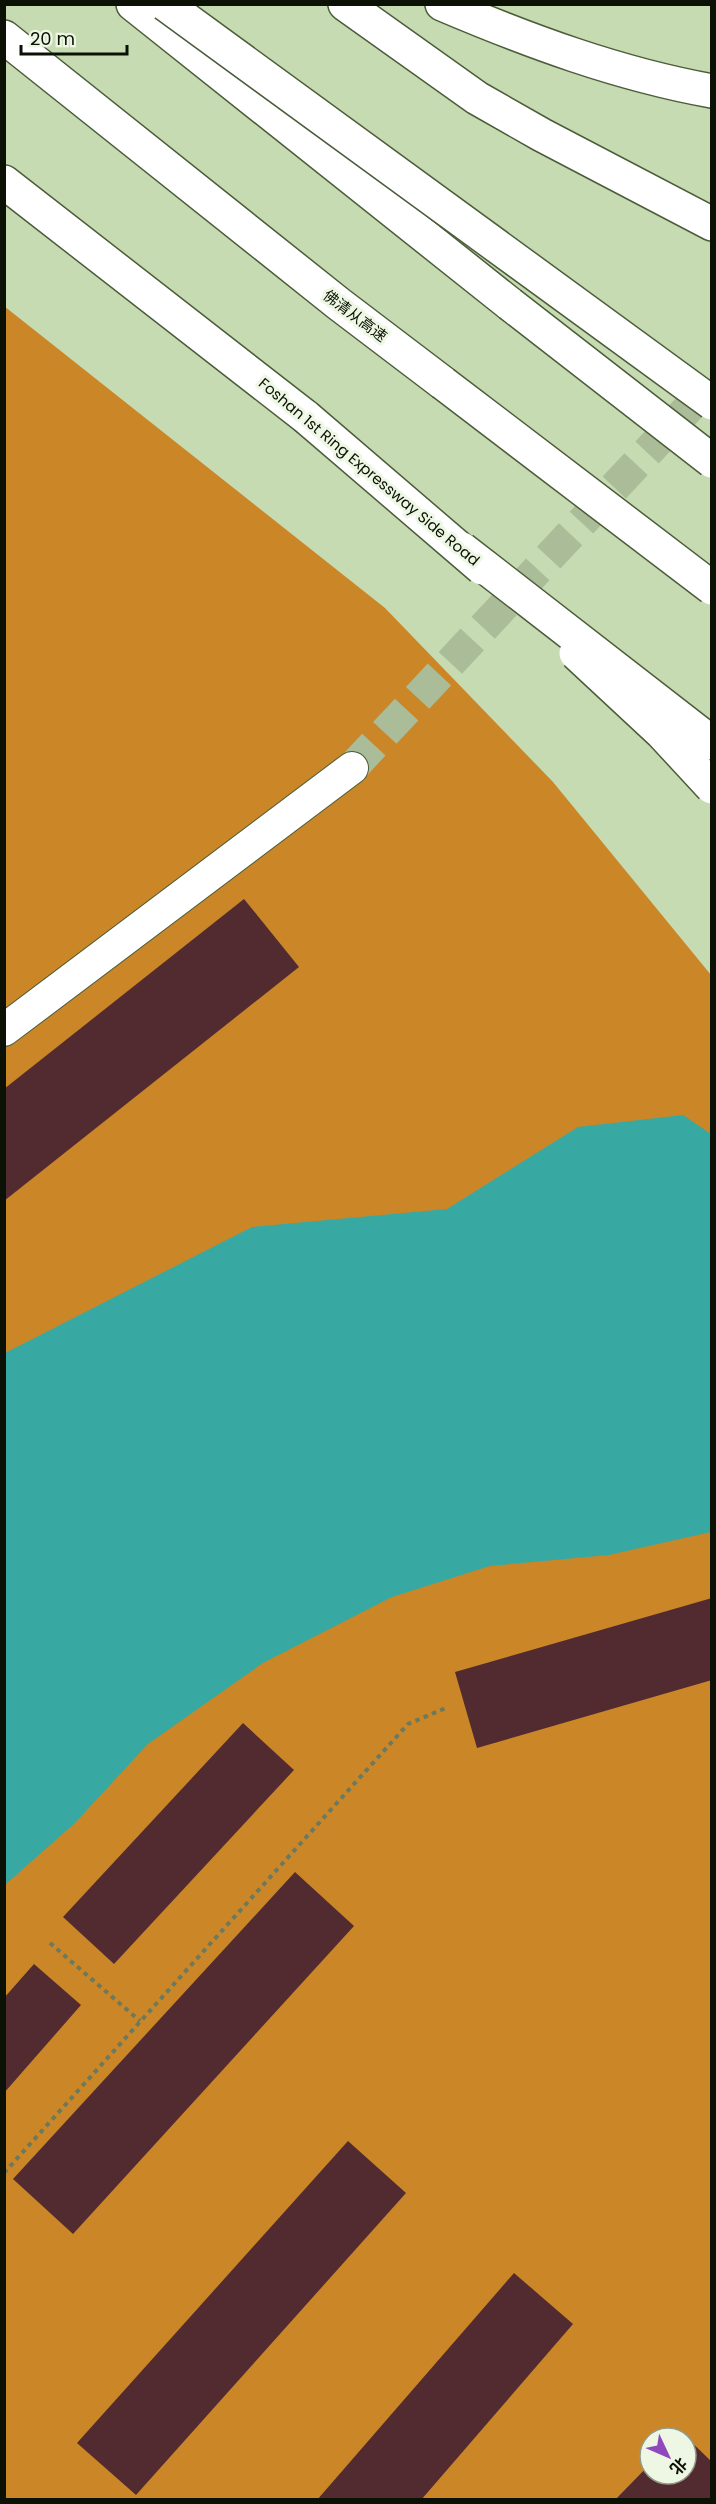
<svg xmlns="http://www.w3.org/2000/svg" width="716" height="2504" font-family="Poppins,'Noto Sans SC',sans-serif">
	<style>
		.forest { fill: #cb8627; fill-rule: evenodd }
		.water { fill: #38a9a2 }
		.building { fill: #522b31 }
		.lines { fill: none; stroke-linecap: round; stroke-linejoin: round }
		.minor-tunnel { stroke: #aabd98; stroke-width: 32; stroke-dasharray: 32 16; stroke-linecap: butt }
		.minor-casing { stroke: #4b5c39; stroke-width: 34 }
		.secondary-casing { stroke: #4b5c39; stroke-width: 36 }
		.motorway-casing { stroke: #4b5c39; stroke-width: 36 }
		.path { stroke: #6b795e; stroke-width: 4; stroke-dasharray: 4.5 4.5; stroke-linecap: butt }
		.minor { stroke: #fff; stroke-width: 32 }
		.secondary { stroke: #fff; stroke-width: 33 }
		.motorway { stroke: #fff; stroke-width: 33 }
		.secondary-bridge-casing { stroke: #4b5c39; stroke-width: 36; stroke-linecap: butt }
		.motorway-bridge-casing { stroke: #4b5c39; stroke-width: 36; stroke-linecap: butt }
		.secondary-bridge { stroke: #fff; stroke-width: 33 }
		.motorway-bridge { stroke: #fff; stroke-width: 33 }
		.labels { text-anchor: middle; stroke-width: 6; stroke-linejoin: round; paint-order: stroke }
		.street-label { font-size: 15px; fill: #0b1205; stroke: #edf7e3 }
	</style>
	<rect width="100%" height="100%" fill="#c6dbb2"/>
	<path class="forest" d="M4 306 385 608 553 782 711 975V2499H5ZM650 2438H686V2474H650Z"/>
	<polygon class="water" points="683,1115 711,1134 711,1532 609,1555 490,1566 392,1597 263,1663 148,1744 75,1823 5,1885 5,1353 252,1227 447,1209 578,1127"/>
	<g class="building">
		<polygon points="244,899 299,967 4,1201 4,1089"/>
		<polygon points="712,1598 712,1680 477,1748 455,1672"/>
		<polygon points="243,1723 294,1770 114,1964 63,1917"/>
		<polygon points="295,1872 354,1926 73,2234 13,2179"/>
		<polygon points="34,1964 81,2005 4,2093 4,1998"/>
		<polygon points="348,2141 406,2193 136,2495 77,2443"/>
		<polygon points="514,2273 573,2324 421,2500 317,2500"/>
		<polygon points="681,2432 712,2462 712,2498 615,2500 650,2464 650,2474 686,2474 686,2438 675,2438"/>
	</g>
	<g class="lines">
		<polyline class="minor-tunnel" points="352,768 712,383"/>
		<defs>
			<polyline id="minor" points="4,1030 352,768"/>
			<polyline id="secondary" points="4,182 306,417"/>
			<g id="motorway">
				<polyline points="133,4 510,304"/>
				<polyline points="345,4 477,98 542,135 712,224"/>
				<path d="M442 4C529 41 618 74 712 91"/>
				<polyline points="4,37 339,304 443,383"/>
			</g>
		</defs>
		<use href="#minor" class="minor-casing"/>
		<use href="#secondary" class="secondary-casing"/>
		<use href="#motorway" class="motorway-casing"/>
		<g class="path">
			<polyline points="50,1943 140,2021"/>
			<polyline points="4,2173 408,1724 446,1708"/>
		</g>
		<use href="#minor" class="minor"/>
		<use href="#secondary" class="secondary"/>
		<use href="#motorway" class="motorway"/>
		<defs>
			<g id="secondary-bridge">
				<polyline points="306,417 482,568"/>
				<polyline points="576,653 662,733 712,787"/>
			</g>
			<g id="motorway-bridge">
				<polyline points="165,4 712,403"/>
				<polyline points="510,304 712,461"/>
				<polyline points="443,383 712,588"/>
				<polyline points="462,549 712,743"/>
			</g>
		</defs>
		<use href="#secondary-bridge" class="secondary-bridge-casing"/>
		<use href="#motorway-bridge" class="motorway-bridge-casing"/>
		<use href="#secondary-bridge" class="secondary-bridge"/>
		<use href="#motorway-bridge" class="motorway-bridge"/>
	</g>
	<g class="labels">
		<g class="street-label">
			<text transform="translate(355 316) rotate(37)" y="5">佛清从高速</text>
			<text transform="translate(369 472) rotate(40)" y="5">Foshan 1st Ring Expressway Side Road</text>
		</g>
	</g>
	<rect width="716" height="2504" fill="none" stroke="#0b1205" stroke-width="12"/>
	<g transform="translate(668 2456) rotate(134)"><circle r="28" fill="#edf7e3" stroke="#939b8a" stroke-width="1.5"/>
	<path d="M0-4.5L10 22L0 15L-10 22Z" fill="#8f49bd"/>
	<text y="-9" font-size="16" font-weight="bold" text-anchor="middle" fill="#0b1205">北</text>
	</g>
	<path d="M21 45v9h106v-9" fill="none" stroke="#0b1205" stroke-width="3"/>
	<text x="30" y="45" font-size="18" fill="#0b1205" stroke="#edf7e3" stroke-width="4.5" paint-order="stroke">20 m</text>
</svg>
